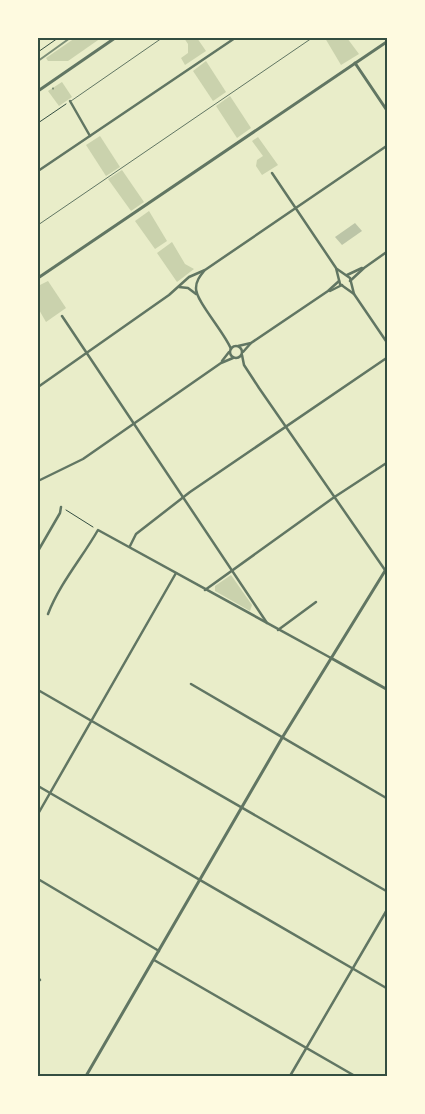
<svg xmlns="http://www.w3.org/2000/svg" width="425" height="1114" font-family="'Exo 2',sans-serif">
	<style>
		.green { fill: #cad2ad }
		.building { fill: #bcc5a7 }
		.lines { fill: none; stroke-linecap: round; stroke-linejoin: round }
		.path { stroke: #344e41; stroke-width: 1 }
		.service { stroke: #617663; stroke-width: 1 }
		.minor { stroke: #617663; stroke-width: 2.5 }
		.tertiary { stroke: #617663; stroke-width: 3 }
		.rail { stroke: #7c8e77; stroke-width: 2 }
		.neatline { fill: none; stroke: #344e41; stroke-width: 2 }
	</style>
	<rect width="100%" height="100%" fill="#e9edc9"/>
	<g class="green">
		<polygon points="75,38 101,38 68,61 48,61 46,58"/>
		<polygon points="184,38 197,38 206,51 185,65 181,58 188,53 188,44"/>
		<polygon points="325,38 347,38 359,54 341,65"/>
		<polygon points="206,61 226,92 213,101 193,71"/>
		<polygon points="62,82 72,97 59,106 48,91"/>
		<polygon points="230,96 251,128 237,138 216,106"/>
		<polygon points="100,136 120,167 106,176 86,145"/>
		<polygon points="258,137 278,165 262,175 256,166 257,160 263,156 252,141"/>
		<polygon points="122,170 144,202 131,211 108,179"/>
		<polygon points="149,211 167,241 155,249 135,221"/>
		<polygon points="172,242 185,264 194,269 177,282 157,253"/>
		<polygon points="48,281 66,308 46,322 38,308 38,286"/>
		<polygon points="231,575 252,605 250,611 215,591 215,586"/>
	</g>
	<polygon class="building" points="355,223 362,231 342,245 335,237"/>
	<g class="lines">
		<g class="path">
			<polyline points="38,52 58,38"/>
			<polyline points="53,88 53,89"/>
			<polyline points="38,123 66,104"/>
			<polyline points="66,510 93,527"/>
		</g>
		<g class="service">
			<polyline points="71,101 162,38"/>
			<polyline points="38,225 312,38"/>
		</g>
		<g class="minor">
			<polyline points="70,101 90,136"/>
			<polyline points="38,171 235,38"/>
			<polyline points="272,173 336,268 340,284 354,294"/>
			<polyline points="337,269 350,278 354,294 388,344"/>
			<path d="M204 271C200 276 196 281 196 288 195 300 225 333 231 349"/>
			<polyline points="347,275 362,268"/>
			<polyline points="350,281 364,268 388,251"/>
			<polyline points="179,287 188,288 196,294"/>
			<polyline points="330,291 342,285"/>
			<polyline points="62,316 267,623"/>
			<circle cx="236" cy="352" r="6"/>
			<polyline points="238,346 251,343 328,291 339,281"/>
			<polyline points="243,352 251,343"/>
			<polyline points="242,355 244,365 259,388 385,570"/>
			<polyline points="222,361 229,352"/>
			<polyline points="38,387 169,295 189,277 205,270 388,145"/>
			<polyline points="38,481 83,459 221,363 233,358"/>
			<polyline points="130,546 136,534 190,492 388,357"/>
			<polyline points="38,551 60,513 61,507"/>
			<polyline points="205,590 333,498 388,462"/>
			<path d="M48 614C60 583 82 558 98 530L331 658"/>
			<polyline points="278,630 316,602"/>
			<polyline points="191,684 388,799"/>
			<polyline points="38,690 388,892"/>
			<polyline points="38,786 388,989"/>
			<polyline points="38,814 176,573"/>
			<polyline points="38,879 159,951"/>
			<polyline points="154,960 355,1076"/>
			<polyline points="38,978 40,980"/>
			<polyline points="290,1076 388,908"/>
		</g>
		<g class="tertiary">
			<polyline points="355,63 388,112"/>
			<polyline points="38,91 115,38"/>
			<polyline points="38,278 388,41"/>
			<polyline points="331,658 388,690"/>
			<polyline points="86,1076 282,738 388,566"/>
		</g>
		<polyline class="rail" points="38,61 70,38"/>
	</g>
	<rect width="425" height="1114" fill="none" stroke="#fefae0" stroke-width="78"/>
	<rect x="39" y="39" width="347" height="1036" class="neatline"/>
</svg>
